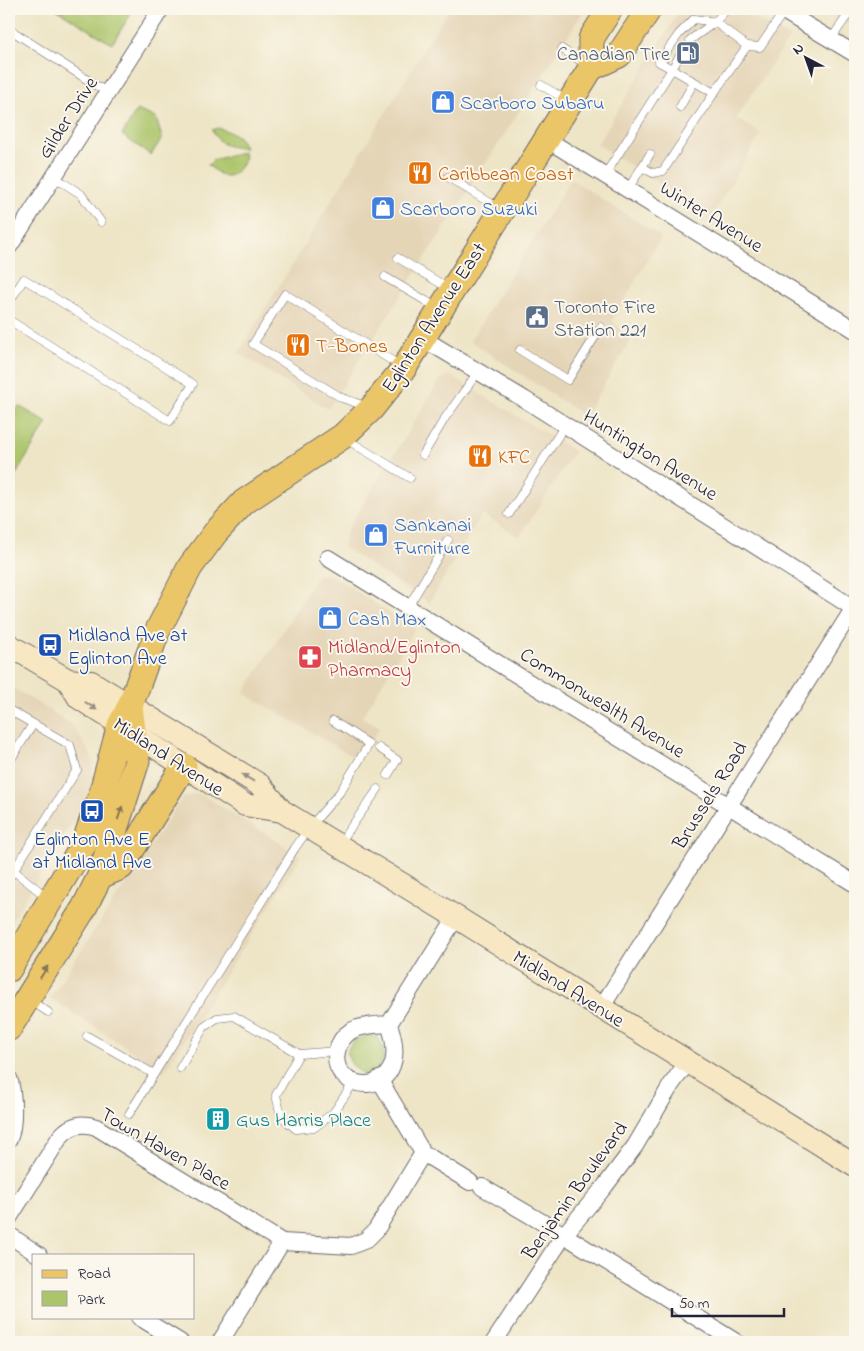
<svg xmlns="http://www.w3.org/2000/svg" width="864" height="1351" font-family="'Indie Flower',sans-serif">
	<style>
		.built { fill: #e5d5b7 }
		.green { fill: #acc56a; stroke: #677452 }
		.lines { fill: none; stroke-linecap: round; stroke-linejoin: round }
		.lane-casing { stroke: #69666c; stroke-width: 9 }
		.street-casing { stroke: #69666c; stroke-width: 18 }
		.secondary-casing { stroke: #69666c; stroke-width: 24 }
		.primary-casing { stroke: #69666c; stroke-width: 27 }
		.lane { stroke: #fff; stroke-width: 8 }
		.street { stroke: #fff; stroke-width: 16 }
		.secondary { stroke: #f7e8c3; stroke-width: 22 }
		.primary { stroke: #ebc669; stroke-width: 25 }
		.oneway { fill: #978f86 }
		.oneway2 { fill: #867452 }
		.labels { text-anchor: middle; stroke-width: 4; stroke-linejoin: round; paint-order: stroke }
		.service-label { font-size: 20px; fill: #4e5e75; stroke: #fbf7ec; text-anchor: end }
		.shop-label { font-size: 20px; fill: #366cbe; stroke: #fbf7ec; text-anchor: start }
		.street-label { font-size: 20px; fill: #22223b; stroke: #fbf7ec }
		.food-label { font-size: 20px; fill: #c56008; stroke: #fbf7ec; text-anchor: start }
		.transit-label { font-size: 20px; fill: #164399; stroke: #fbf7ec; text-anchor: start }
		.health-label { font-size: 20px; fill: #be3a42; stroke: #fbf7ec; text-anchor: start }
		.culture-label { font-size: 20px; fill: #0d838f; stroke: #fbf7ec; text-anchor: start }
	</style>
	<rect width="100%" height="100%" fill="#fbf7ec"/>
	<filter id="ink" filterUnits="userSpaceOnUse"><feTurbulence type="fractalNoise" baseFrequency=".02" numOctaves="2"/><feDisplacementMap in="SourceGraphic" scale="10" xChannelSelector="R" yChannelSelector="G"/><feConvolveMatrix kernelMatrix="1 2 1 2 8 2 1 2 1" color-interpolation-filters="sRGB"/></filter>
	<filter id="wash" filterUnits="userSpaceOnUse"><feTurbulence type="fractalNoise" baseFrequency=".0096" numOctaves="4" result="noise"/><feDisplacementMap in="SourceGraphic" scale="20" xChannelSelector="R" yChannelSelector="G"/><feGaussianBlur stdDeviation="1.12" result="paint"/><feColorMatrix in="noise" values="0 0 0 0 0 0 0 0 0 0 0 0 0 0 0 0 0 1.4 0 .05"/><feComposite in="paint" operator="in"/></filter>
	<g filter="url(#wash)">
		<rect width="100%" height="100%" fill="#eee5c6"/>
		<g class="built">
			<polygon points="449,9 585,9 328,409 238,353"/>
			<polygon points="681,9 736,9 790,37 736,118 761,134 711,217 597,144"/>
			<polygon points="824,9 855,9 855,12 848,24"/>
			<polygon points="571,179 661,237 612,321 632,338 585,416 470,341"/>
			<polygon points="449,375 575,451 519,537 482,514 429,603 344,548 346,532 440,380"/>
			<polygon points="318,575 331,575 415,629 362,717 380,727 359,760 244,693"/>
			<polygon points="9,685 71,724 91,754 94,787 9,925"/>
			<polygon points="199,793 301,856 164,1072 50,998 182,798"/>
		</g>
		<g class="green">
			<polygon points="56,9 134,9 112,44"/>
			<polygon points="137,110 156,118 162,138 151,155 122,135"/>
			<path d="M218 128C231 132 241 135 245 148 228 147 220 146 212 130Z"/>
			<path d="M244 152 245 159C233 180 226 181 208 165L213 160Z"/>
			<polygon points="19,406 47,423 9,486 9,422"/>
			<path d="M368 1035 377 1037C389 1052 384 1070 365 1075 354 1069 340 1055 353 1042 356 1039 364 1037 368 1035Z"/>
		</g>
	</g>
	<g filter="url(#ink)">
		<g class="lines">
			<defs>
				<g id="lane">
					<polyline points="9,29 108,93"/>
					<polyline points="831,39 852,9"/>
					<polyline points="690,40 715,22 727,9"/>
					<polyline points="747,46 760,47 784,11"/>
					<polyline points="562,49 587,65"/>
					<polyline points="679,57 672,69 659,62 679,34 694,19 715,22 747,46 714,93"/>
					<polyline points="541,85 568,101"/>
					<polyline points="680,107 694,82"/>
					<polyline points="642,167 650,154"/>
					<polyline points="605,175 672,69 714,93 663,171 653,173 642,167 628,189"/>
					<polyline points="54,177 81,194 101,222"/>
					<polyline points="448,177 500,209"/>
					<polyline points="398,258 450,289"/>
					<polyline points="385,277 438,308"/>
					<polyline points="9,302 24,279 193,384 170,421 9,320"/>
					<polyline points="520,350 568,380 601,327"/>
					<polyline points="368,407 342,398 253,344 285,294 402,367"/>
					<polyline points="346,439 410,478"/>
					<polyline points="423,455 445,418 478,372"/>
					<polyline points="509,514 565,425"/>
					<polyline points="408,607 448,540"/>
					<polyline points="9,710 70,745 77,770 9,878"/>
					<polyline points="379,748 397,760 388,775"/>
					<polyline points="9,762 33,724"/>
					<polyline points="339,844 378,789"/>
					<polyline points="9,867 48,898"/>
					<polyline points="31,1001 48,1012"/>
					<polyline points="87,1036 154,1074 295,848 309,828 340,792 369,744 333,721"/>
					<polyline points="337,1051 299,1054 276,1095 281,1116 296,1129 315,1127 334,1112 354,1082"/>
					<polyline points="180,1068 204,1027 217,1018 234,1016 299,1054"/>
					<polyline points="129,1114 154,1074"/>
				</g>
				<g id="street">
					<polyline points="780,9 855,54"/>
					<polyline points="546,139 855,330"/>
					<polyline points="9,247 161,9"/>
					<polyline points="422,338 524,399 855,609"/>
					<polyline points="328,558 855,884"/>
					<polyline points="601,1008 855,606"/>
					<path d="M389 1024C370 1025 347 1025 339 1045 319 1095 418 1106 389 1024L456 917"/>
					<path d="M9 1078C14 1093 15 1125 9 1139"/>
					<polyline points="379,1079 423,1153 470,1182"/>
					<polyline points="482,1187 564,1235 736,1342"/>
					<path d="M9 1218 60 1137C70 1125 82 1122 96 1127L282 1242 351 1246 366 1240 376 1230 423 1153"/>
					<polyline points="9,1235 39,1255"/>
					<polyline points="139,1317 180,1342"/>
					<polyline points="220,1342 282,1242"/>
					<polyline points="494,1342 564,1235 605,1186 635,1146 671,1085 687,1063"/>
				</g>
				<g id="secondary">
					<polyline points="9,645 68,680 91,682 260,785 282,811 456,917 855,1166"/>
					<polyline points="68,680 79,698 245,805 282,811"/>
				</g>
				<g id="primary">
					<polyline points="591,68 619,55 649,9"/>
					<polyline points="100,876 121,867 184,766"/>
					<polyline points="9,969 84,844 101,795 120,725 130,706 157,632 190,567 216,532 244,502 343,436 371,409 404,368 591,68 591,39 610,9"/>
					<polyline points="9,1028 84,908 100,876 137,761 130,706"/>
				</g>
			</defs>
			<use href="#lane" class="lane-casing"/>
			<use href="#street" class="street-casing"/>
			<use href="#secondary" class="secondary-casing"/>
			<use href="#primary" class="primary-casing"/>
			<use href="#lane" class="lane"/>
			<use href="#street" class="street"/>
			<use href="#secondary" class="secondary"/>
			<use href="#primary" class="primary"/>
		</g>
		<defs><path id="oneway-solid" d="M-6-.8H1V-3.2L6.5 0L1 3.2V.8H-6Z" transform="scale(1.25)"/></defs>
		<g class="oneway">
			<use href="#oneway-solid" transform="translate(91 706) rotate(34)"/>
			<use href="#oneway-solid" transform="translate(248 778) rotate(-149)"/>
		</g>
		<g class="oneway2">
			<use href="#oneway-solid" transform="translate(120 813) rotate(-72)"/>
			<use href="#oneway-solid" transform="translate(44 972) rotate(-58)"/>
		</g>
	</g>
	<defs>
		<symbol id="fuel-square" viewBox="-11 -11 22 22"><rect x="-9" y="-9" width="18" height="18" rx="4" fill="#5c6f8a" stroke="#fbf7ec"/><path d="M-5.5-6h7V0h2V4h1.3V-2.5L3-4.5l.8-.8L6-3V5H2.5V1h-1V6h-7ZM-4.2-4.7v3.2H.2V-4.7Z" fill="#fff"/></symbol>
		<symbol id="shop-square" viewBox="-11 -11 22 22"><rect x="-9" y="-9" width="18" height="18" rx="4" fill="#3f7fe0" stroke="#fbf7ec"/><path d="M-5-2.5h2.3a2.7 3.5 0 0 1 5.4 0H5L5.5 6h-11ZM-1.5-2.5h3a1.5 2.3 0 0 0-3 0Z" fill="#fff"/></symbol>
		<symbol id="restaurant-square" viewBox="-11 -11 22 22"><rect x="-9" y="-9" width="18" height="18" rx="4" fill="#e8710a" stroke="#fbf7ec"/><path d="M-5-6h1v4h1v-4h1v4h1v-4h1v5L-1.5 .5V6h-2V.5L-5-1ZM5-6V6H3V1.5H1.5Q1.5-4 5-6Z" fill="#fff"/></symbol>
		<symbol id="civic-square" viewBox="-11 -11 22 22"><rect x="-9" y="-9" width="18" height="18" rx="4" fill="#5c6f8a" stroke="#fbf7ec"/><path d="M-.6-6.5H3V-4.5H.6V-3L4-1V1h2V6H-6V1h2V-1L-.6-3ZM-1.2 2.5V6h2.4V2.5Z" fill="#fff"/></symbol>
		<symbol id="bus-square" viewBox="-11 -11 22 22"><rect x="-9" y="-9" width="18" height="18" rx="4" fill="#1a4fb4" stroke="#fbf7ec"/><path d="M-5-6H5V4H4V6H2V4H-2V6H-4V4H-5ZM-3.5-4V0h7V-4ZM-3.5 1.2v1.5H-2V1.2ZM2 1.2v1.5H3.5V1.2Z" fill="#fff"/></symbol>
		<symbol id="pharmacy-square" viewBox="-11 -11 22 22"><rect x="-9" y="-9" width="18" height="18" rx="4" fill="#e0444e" stroke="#fbf7ec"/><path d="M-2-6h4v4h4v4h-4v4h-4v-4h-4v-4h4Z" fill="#fff"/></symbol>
		<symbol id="building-square" viewBox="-11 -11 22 22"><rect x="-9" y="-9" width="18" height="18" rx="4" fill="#0f9aa8" stroke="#fbf7ec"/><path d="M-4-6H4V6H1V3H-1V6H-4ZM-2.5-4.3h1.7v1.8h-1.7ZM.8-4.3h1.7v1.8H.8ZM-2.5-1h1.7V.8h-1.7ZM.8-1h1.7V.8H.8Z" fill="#fff"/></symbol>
	</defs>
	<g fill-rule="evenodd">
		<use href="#fuel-square" x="674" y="39" width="28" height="28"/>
		<use href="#shop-square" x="429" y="88" width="28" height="28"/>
		<use href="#restaurant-square" x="406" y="159" width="28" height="28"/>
		<use href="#shop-square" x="369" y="194" width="28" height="28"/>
		<use href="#civic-square" x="523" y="303" width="28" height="28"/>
		<use href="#restaurant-square" x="284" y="331" width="28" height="28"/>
		<use href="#restaurant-square" x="466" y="442" width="28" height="28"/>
		<use href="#shop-square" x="362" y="521" width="28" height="28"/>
		<use href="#shop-square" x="316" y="604" width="28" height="28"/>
		<use href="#bus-square" x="36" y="631" width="28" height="28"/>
		<use href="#pharmacy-square" x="296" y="643" width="28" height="28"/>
		<use href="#bus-square" x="78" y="797" width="28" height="28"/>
		<use href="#building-square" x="204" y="1105" width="28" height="28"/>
	</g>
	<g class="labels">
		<g class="service-label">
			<text x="670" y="60">Canadian Tire</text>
			<text x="554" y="313" text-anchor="start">Toronto Fire<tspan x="554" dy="23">Station 221</tspan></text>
		</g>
		<g class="shop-label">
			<text x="460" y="109">Scarboro Subaru</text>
			<text x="400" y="215">Scarboro Suzuki</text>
			<text x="394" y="531">Sankanai<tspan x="394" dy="23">Furniture</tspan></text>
			<text x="348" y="625">Cash Max</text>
		</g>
		<g class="street-label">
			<text transform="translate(67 117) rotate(-57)" y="7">Gilder Drive</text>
			<text transform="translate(712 216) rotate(32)" y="7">Winter Avenue</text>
			<text transform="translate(433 317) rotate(-57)" y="7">Eglinton Avenue East</text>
			<text transform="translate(651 454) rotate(32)" y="7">Huntington Avenue</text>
			<text transform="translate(603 702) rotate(32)" y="7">Commonwealth Avenue</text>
			<text transform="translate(169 756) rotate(33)" y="7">Midland Avenue</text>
			<text transform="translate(709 795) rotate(-58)" y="7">Brussels Road</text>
			<text transform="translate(569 988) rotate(32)" y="7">Midland Avenue</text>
			<text transform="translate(166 1148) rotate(30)" y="7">Town Haven Place</text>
			<text transform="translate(574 1190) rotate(-54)" y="7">Benjamin Boulevard</text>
		</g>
		<g class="food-label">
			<text x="438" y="180">Caribbean Coast</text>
			<text x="316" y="352">T-Bones</text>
			<text x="498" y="463">KFC</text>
		</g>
		<g class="transit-label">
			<text x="68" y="641">Midland Ave at<tspan x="68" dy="23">Eglinton Ave</tspan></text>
			<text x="92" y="845" text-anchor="middle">Eglinton Ave E<tspan x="92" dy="23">at Midland Ave</tspan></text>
		</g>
		<g class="health-label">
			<text x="328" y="653">Midland/Eglinton<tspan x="328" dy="23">Pharmacy</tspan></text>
		</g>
		<g class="culture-label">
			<text x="236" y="1126">Gus Harris Place</text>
		</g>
	</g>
	<rect width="864" height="1351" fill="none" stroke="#fbf7ec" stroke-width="30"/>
	<rect x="32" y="1254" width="162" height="65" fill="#fbf7ec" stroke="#a4a2a5"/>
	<rect x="42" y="1270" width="25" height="8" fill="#ebc669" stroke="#a4a2a5"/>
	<text x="78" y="1278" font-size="15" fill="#22223b">Road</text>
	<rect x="42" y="1291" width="25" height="15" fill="#acc56a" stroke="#a4a2a5"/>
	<text x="78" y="1304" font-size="15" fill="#22223b">Park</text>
	<g transform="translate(806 58) rotate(319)" stroke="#fbf7ec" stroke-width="4" paint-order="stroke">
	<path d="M0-4L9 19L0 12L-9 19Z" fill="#22223b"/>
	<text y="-8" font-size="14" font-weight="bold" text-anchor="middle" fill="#22223b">N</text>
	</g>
	<path d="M672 1308v8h112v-8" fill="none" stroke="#22223b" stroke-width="2.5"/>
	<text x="679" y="1308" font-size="15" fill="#22223b" stroke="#fbf7ec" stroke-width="4" paint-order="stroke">50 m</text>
</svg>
